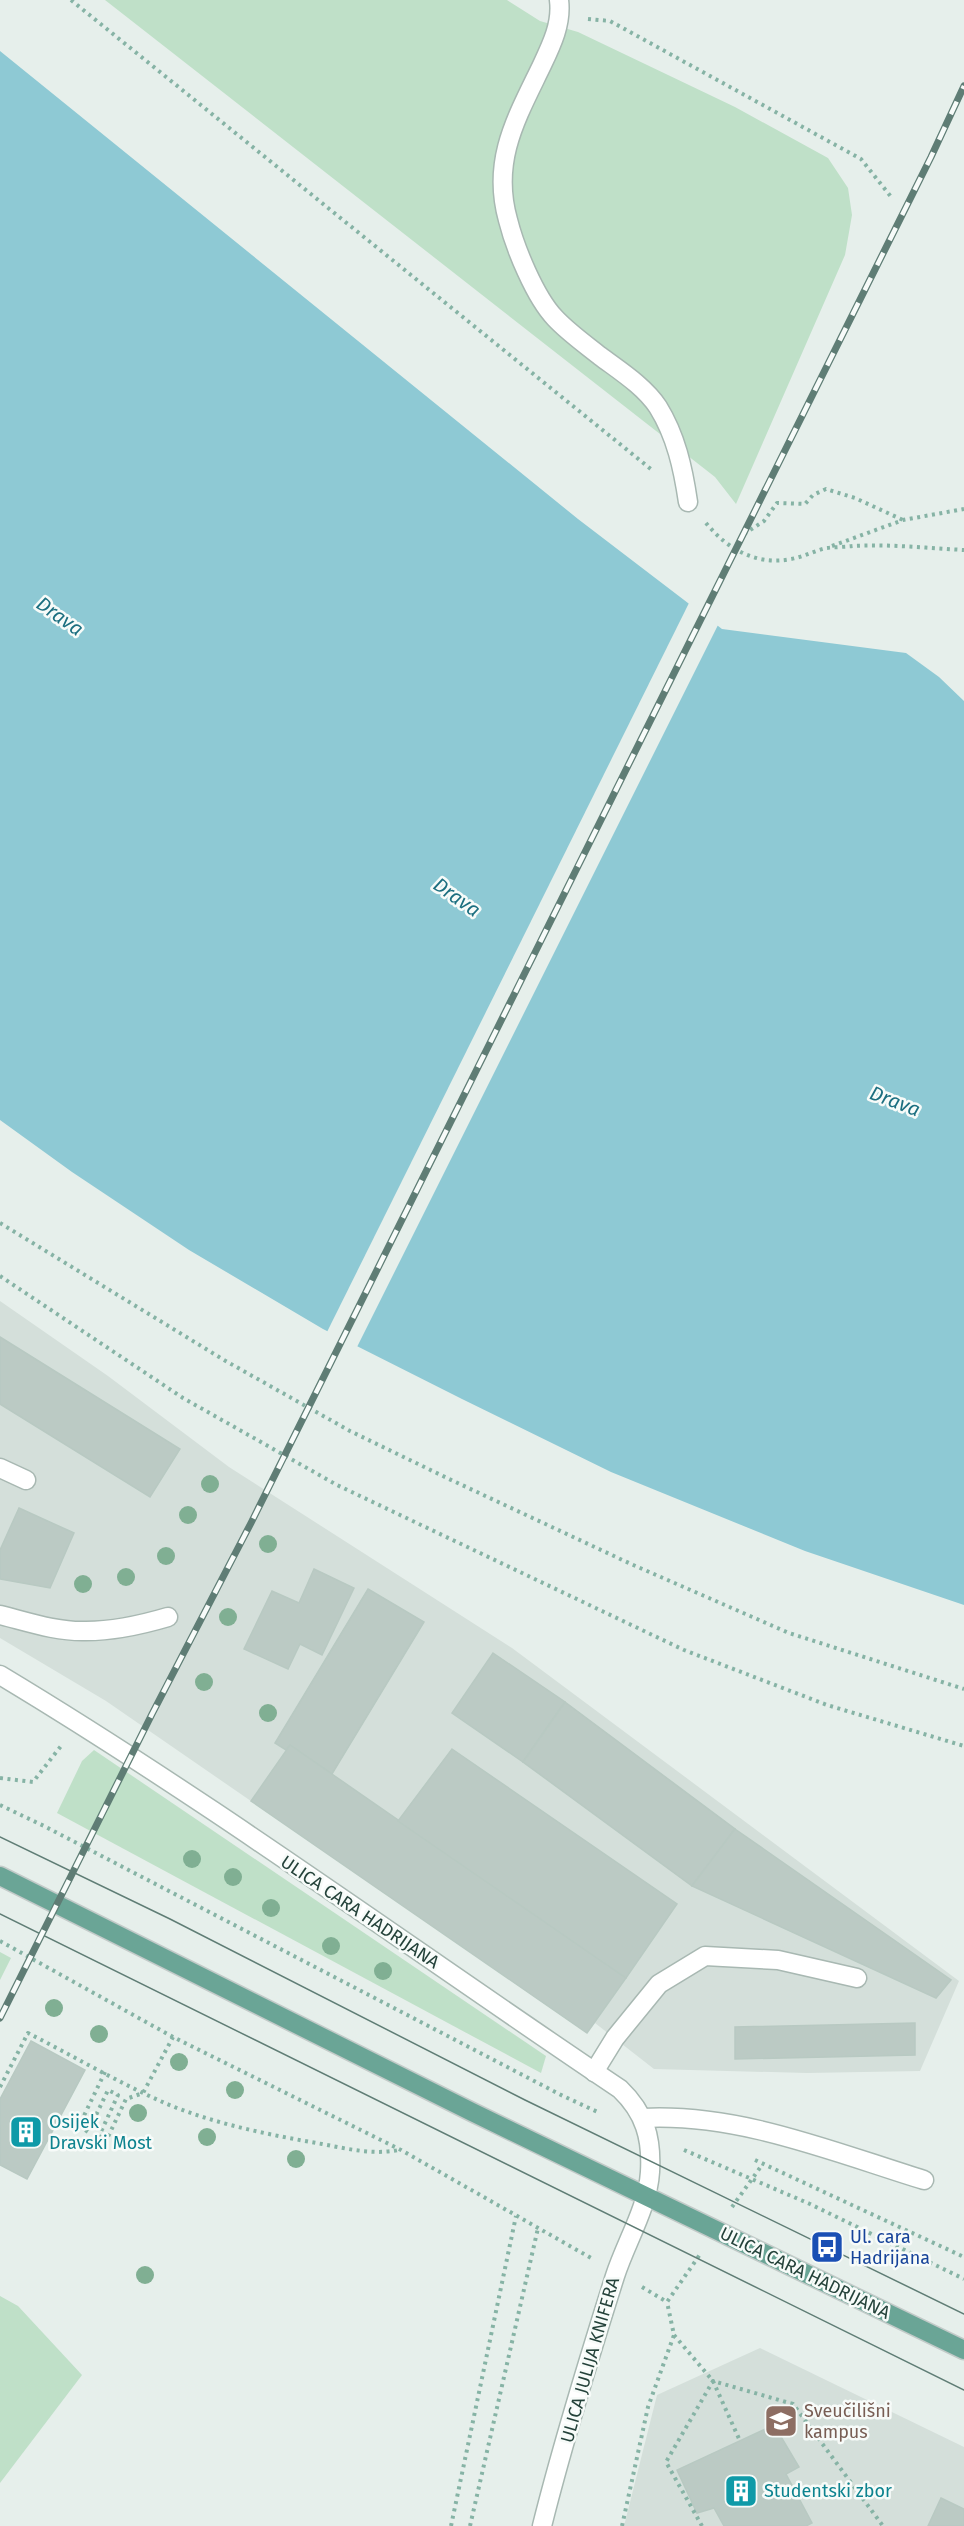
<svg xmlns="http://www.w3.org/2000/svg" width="964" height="2526" font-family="'Fira Sans',sans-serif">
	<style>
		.built { fill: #d4dfda }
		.green { fill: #bfe0c8 }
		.water { fill: #8ec9d4 }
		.pier { fill: #e6efeb }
		.building { fill: #bbcac4; stroke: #b8c9c2; stroke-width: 1.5 }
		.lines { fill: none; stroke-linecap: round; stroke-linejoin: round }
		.minor-casing { stroke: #a8b8b2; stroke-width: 21 }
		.major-casing { stroke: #c2cac8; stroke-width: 21 }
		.path { stroke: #86b3a5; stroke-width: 4; stroke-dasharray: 3 4.5; stroke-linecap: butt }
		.minor { stroke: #fff; stroke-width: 18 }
		.major { stroke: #6aa596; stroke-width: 18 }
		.tram { stroke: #5f7d75; stroke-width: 1.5 }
		.rail-casing { stroke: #5f7d75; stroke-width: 7 }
		.rail { stroke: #f7fbf9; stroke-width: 4.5; stroke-dasharray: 14; stroke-linecap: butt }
		.tree { fill: #80af93 }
		.labels { text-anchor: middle; stroke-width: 5; stroke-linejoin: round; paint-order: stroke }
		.street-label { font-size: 18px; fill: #24423a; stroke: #f7fbf9 }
		.culture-label { font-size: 18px; fill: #0d838f; stroke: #f7fbf9; text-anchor: start }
		.transit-label { font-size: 18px; fill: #164399; stroke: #f7fbf9; text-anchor: start }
		.education-label { font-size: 18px; fill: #785e54; stroke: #f7fbf9; text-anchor: start }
		.water-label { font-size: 20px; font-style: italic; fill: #1c6f80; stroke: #f7fbf9 }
	</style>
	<rect width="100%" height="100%" fill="#e6efeb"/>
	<g class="built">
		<polygon points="0,1301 108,1376 229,1467 512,1648 959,1981 920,2071 807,2073 654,2069 595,2023 587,2033 106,1701 0,1638"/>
		<polygon points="760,2348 964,2447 964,2526 624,2526 657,2395"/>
	</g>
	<g class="green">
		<polygon points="105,0 507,0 540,21 578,32 735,107 828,158 848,188 852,215 845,255 736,504 715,477"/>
		<polygon points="94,1750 546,2056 541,2073 57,1813 82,1761"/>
		<polygon points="0,1952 11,1958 0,1980"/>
		<polygon points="0,2296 18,2306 82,2375 0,2483"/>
	</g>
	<polygon class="water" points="0,51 578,519 722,629 906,653 939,677 964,701 964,1605 805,1551 611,1472 462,1399 323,1329 189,1250 72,1172 0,1120"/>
	<polygon class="pier" points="690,601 719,623 356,1349 326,1334"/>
	<g class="building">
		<polygon points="0,1337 180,1449 150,1497 0,1404"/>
		<polygon points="19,1508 74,1533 50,1588 0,1579 0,1550"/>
		<polygon points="314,1569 354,1588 322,1655 300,1644 288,1669 244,1649 272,1591 299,1603"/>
		<polygon points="368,1589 424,1622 332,1774 290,1745 286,1750 275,1743"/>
		<polygon points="493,1653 565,1702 523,1762 452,1713"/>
		<polygon points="565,1702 735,1829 692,1886 523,1762"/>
		<polygon points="290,1745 626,1978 587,2033 251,1801"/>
		<polygon points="452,1749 677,1904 626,1978 398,1821"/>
		<polygon points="735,1829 951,1980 936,1998 692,1886"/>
		<polygon points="915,2023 915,2055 735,2059 735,2027"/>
		<polygon points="31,2041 85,2070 27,2179 0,2165 0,2099"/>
		<polygon points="774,2425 799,2467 786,2474 812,2523 806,2526 724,2526 714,2508 697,2513 677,2470"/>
		<polygon points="941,2498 964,2509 964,2526 928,2526"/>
	</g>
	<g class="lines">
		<defs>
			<g id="minor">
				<path d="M559 0C562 23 552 44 542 65 517 117 491 160 508 220 515 248 535 297 555 318 568 332 585 344 600 356 620 371 644 386 658 407 676 436 683 468 688 502"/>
				<polyline points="0,1468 26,1480"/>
				<path d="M0 1615C28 1622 57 1632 86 1631 114 1631 141 1625 168 1617"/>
				<path d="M0 1675C213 1803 414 1951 620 2089 645 2113 652 2138 650 2172 648 2207 626 2242 615 2276 589 2358 563 2442 542 2526"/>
				<polyline points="594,2072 615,2038 659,1984 705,1956 778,1960 857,1978"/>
				<path d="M643 2118C739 2113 833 2152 924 2180"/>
			</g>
			<polyline id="major" points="0,1876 472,2112 964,2350"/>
		</defs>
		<use href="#minor" class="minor-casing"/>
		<use href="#major" class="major-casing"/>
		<g class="path">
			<polyline points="71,0 652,470"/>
			<polyline points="588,19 610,21 861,159 892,198"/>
			<path d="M706 523C727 549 757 566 791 559 803 557 814 551 826 548 835 547 845 547 853 546 890 544 927 548 964 550"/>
			<polyline points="744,534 764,521 777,503 805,504 813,495 826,489 855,498 903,520"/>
			<polyline points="832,546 903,520 964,509"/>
			<polyline points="0,1223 224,1360 350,1431 447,1478 631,1564 789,1633 964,1689"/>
			<polyline points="0,1276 183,1398 337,1485 684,1650 827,1705 964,1746"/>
			<polyline points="0,1778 33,1782 61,1746"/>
			<polyline points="0,1805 44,1826 563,2096 600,2113"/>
			<polyline points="0,1941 173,2037 401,2150 591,2258"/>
			<polyline points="105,2072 79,2126 88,2132 108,2090 118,2095 99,2136 106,2141 126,2099 143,2093 173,2037"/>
			<path d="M0 2087 28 2033C73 2056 121 2084 167 2104 215 2124 270 2135 322 2144 348 2149 373 2155 399 2150"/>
			<polyline points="684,2150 810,2204 964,2279"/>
			<polyline points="755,2160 964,2257"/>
			<polyline points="732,2207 762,2165"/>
			<polyline points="642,2287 667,2302 701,2253"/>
			<polyline points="674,2335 713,2381 740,2441"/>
			<polyline points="451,2526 516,2216"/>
			<polyline points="470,2526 538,2228"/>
			<polyline points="622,2526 648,2407 674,2335 667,2302"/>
			<polyline points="702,2526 666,2462 713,2381 793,2404 883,2526"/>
		</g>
		<use href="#minor" class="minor"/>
		<use href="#major" class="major"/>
		<g class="tram">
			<polyline points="0,1837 170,1919 525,2100 964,2314"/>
			<polyline points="0,1914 964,2390"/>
		</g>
		<defs>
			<polyline id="rail" points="0,2018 152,1714 251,1523 931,157 964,86"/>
		</defs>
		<use href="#rail" class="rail-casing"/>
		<use href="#rail" class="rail"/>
	</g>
	<g class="tree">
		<circle cx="210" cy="1484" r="9"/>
		<circle cx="188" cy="1515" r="9"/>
		<circle cx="268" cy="1544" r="9"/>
		<circle cx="166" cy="1556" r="9"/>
		<circle cx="126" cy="1577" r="9"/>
		<circle cx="83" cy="1584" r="9"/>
		<circle cx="228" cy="1617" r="9"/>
		<circle cx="204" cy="1682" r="9"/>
		<circle cx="268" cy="1713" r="9"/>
		<circle cx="192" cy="1859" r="9"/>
		<circle cx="233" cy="1877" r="9"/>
		<circle cx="271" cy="1908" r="9"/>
		<circle cx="331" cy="1946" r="9"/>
		<circle cx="383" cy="1971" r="9"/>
		<circle cx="54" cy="2008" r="9"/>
		<circle cx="99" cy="2034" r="9"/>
		<circle cx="179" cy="2062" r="9"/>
		<circle cx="235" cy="2090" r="9"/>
		<circle cx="138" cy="2113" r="9"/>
		<circle cx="207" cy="2137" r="9"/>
		<circle cx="296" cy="2159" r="9"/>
		<circle cx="145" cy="2275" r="9"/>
	</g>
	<defs>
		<symbol id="building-square" viewBox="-11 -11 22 22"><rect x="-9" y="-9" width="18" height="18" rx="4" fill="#0f9aa8" stroke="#f7fbf9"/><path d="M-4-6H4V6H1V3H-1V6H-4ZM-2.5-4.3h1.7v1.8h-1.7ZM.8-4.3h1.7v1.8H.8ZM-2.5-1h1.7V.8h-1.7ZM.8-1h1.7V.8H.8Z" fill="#fff"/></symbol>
		<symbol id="bus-square" viewBox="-11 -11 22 22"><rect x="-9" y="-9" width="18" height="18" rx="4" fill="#1a4fb4" stroke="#f7fbf9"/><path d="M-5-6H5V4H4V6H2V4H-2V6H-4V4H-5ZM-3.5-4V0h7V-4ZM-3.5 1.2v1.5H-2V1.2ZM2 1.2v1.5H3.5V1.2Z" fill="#fff"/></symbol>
		<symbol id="university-square" viewBox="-11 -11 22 22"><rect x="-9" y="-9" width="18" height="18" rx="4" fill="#8d6e63" stroke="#f7fbf9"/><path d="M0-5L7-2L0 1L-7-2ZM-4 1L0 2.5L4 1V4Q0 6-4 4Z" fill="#fff"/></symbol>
	</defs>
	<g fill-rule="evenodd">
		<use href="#building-square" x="7" y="2113" width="38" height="38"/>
		<use href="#bus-square" x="808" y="2228" width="38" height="38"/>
		<use href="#university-square" x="762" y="2402" width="38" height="38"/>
		<use href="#building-square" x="722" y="2472" width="38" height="38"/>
	</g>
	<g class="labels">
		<g class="street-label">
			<text transform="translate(360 1912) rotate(34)" y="6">ULICA CARA HADRIJANA</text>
			<text transform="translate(805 2273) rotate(26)" y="6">ULICA CARA HADRIJANA</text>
			<text transform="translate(590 2360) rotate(-74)" y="6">ULICA JULIJA KNIFERA</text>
		</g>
		<g class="culture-label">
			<text x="49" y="2128">Osijek<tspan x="49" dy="21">Dravski Most</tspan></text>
			<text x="764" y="2497">Studentski zbor</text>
		</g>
		<g class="transit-label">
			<text x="850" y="2243">Ul. cara<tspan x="850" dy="21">Hadrijana</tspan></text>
		</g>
		<g class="education-label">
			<text x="804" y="2417">Sveučilišni<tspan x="804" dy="21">kampus</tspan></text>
		</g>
		<g class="water-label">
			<text transform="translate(60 616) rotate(35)" y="7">Drava</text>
			<text transform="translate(457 897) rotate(35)" y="7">Drava</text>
			<text transform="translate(895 1101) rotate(21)" y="7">Drava</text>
		</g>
	</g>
</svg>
